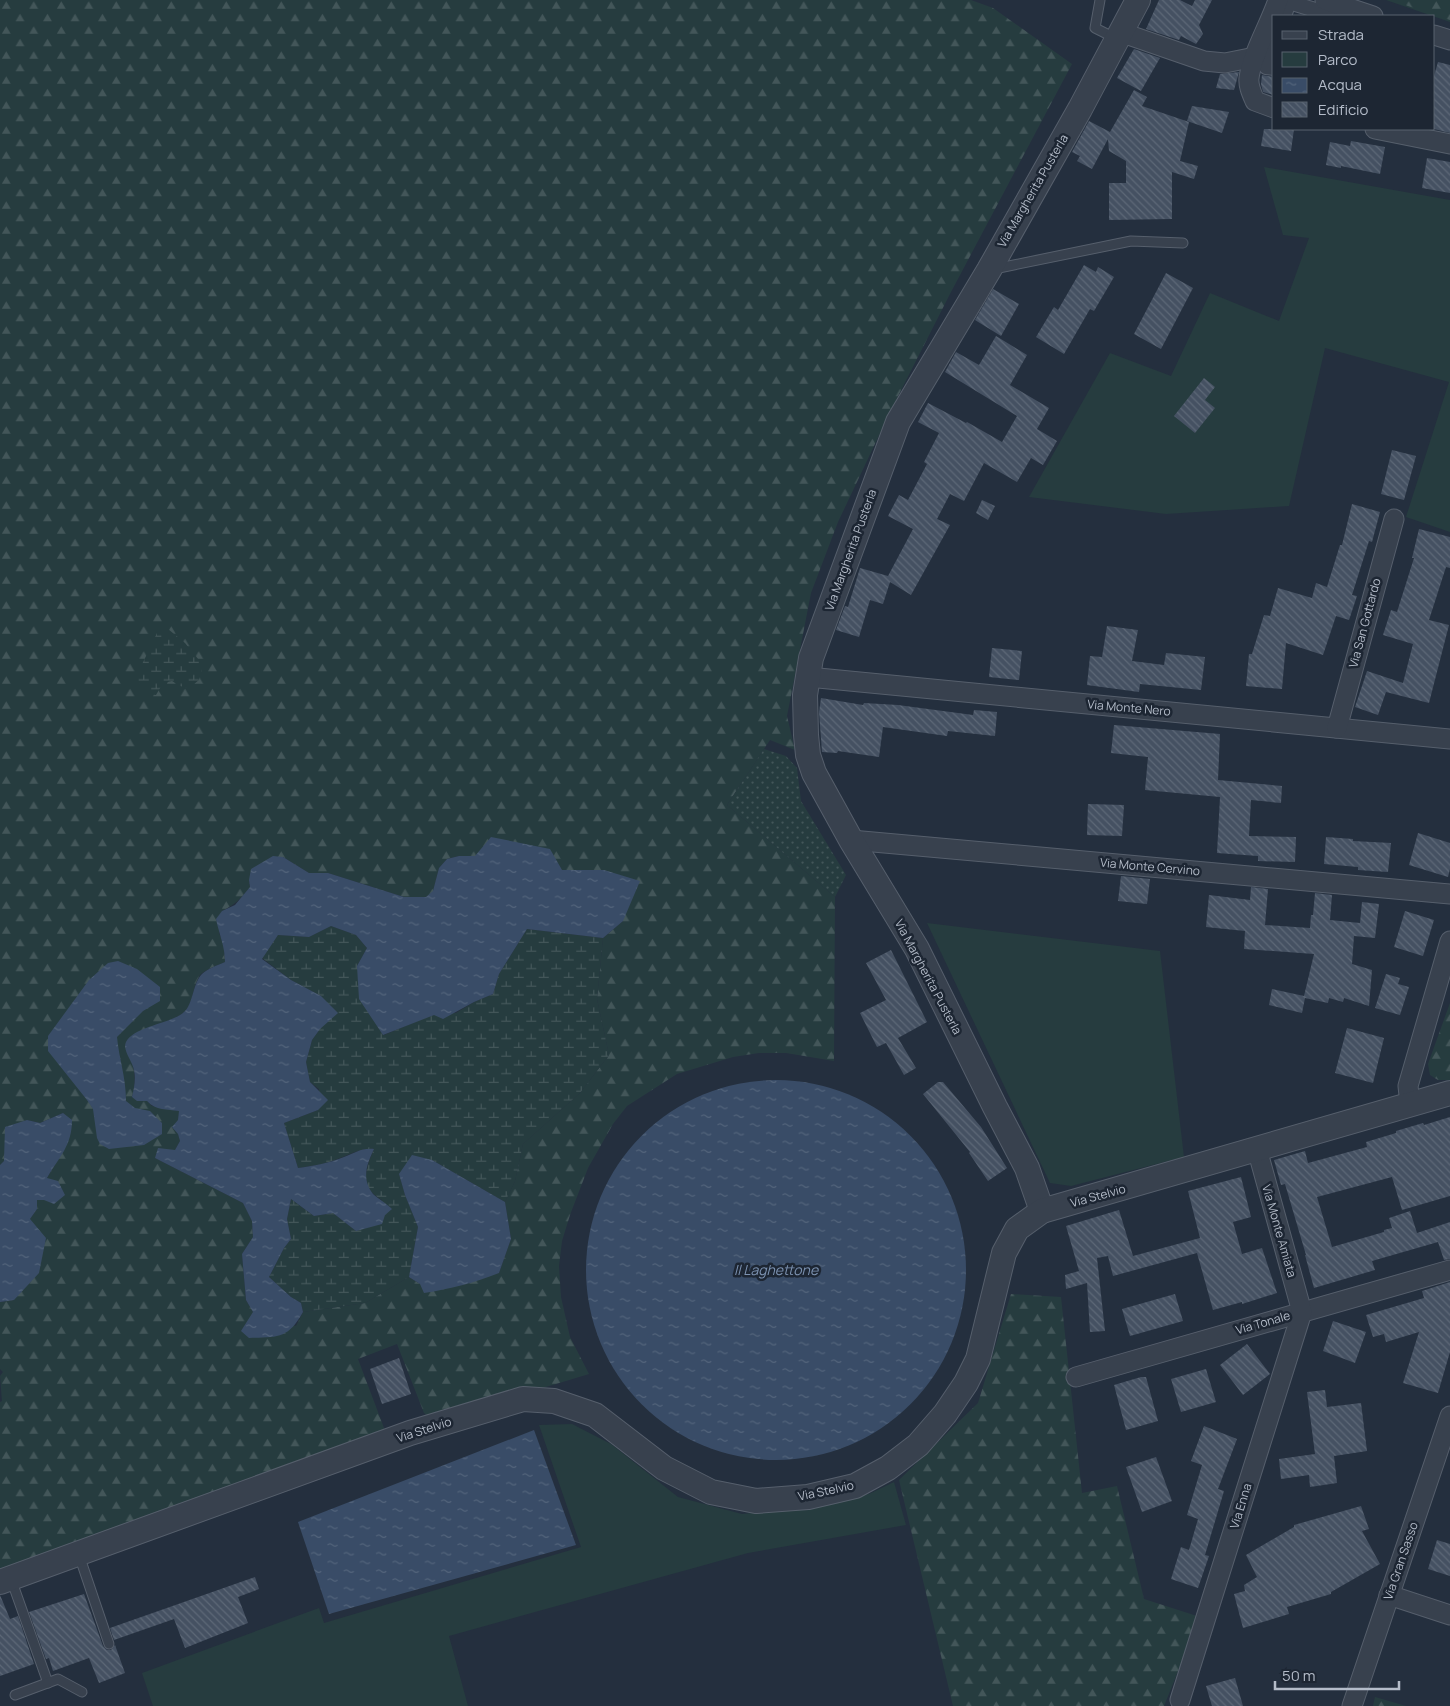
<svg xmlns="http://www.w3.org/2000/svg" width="1450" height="1706" font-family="Manrope,sans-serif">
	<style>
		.green { fill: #263c3f }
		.forest { fill: url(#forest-firs); fill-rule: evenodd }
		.wetland { fill: url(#wetland-marsh) }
		.garden { fill: url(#garden-dots) }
		.water { fill: url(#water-ripples) }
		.building { fill: url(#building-back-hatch) }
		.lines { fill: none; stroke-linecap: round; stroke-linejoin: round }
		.service-casing { stroke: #565f6c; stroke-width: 11 }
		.pedestrian-casing { stroke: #565f6c; stroke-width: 16 }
		.minor-casing { stroke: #565f6c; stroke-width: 21 }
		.tertiary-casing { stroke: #565f6c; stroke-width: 26 }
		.service { stroke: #38414e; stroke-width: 9 }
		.pedestrian { stroke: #38414e; stroke-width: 14 }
		.minor { stroke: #38414e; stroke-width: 19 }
		.tertiary { stroke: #38414e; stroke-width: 24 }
		.labels { text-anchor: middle; stroke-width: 5; stroke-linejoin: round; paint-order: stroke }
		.street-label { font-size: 12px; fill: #b4bcc9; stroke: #1d2633 }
		.water-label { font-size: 14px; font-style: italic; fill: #7c92b1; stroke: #1d2633 }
	</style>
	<defs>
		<pattern id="forest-firs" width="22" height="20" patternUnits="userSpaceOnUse" patternTransform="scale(1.25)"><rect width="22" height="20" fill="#263c3f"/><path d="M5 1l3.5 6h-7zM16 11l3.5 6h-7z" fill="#435659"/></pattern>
		<pattern id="wetland-marsh" width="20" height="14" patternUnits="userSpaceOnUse" patternTransform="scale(1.25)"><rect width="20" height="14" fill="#263c3f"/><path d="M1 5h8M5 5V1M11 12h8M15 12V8" fill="none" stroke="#435659"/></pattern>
		<pattern id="garden-dots" width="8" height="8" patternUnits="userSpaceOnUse" patternTransform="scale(1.25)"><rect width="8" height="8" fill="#263c3f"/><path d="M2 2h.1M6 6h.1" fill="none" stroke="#435659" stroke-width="1.8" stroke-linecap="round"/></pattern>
		<pattern id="water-ripples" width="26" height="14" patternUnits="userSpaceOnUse" patternTransform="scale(1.25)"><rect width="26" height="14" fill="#394c67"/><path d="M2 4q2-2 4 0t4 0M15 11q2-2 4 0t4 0" fill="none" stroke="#53647b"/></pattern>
		<pattern id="building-back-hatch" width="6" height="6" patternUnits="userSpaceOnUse" patternTransform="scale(1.25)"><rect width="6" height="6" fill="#455162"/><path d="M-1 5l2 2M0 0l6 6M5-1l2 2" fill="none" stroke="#5d6877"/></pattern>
	</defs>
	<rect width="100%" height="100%" fill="#242f3e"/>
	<g class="green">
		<polygon points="1386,0 1450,0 1450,22"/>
		<polygon points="1264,167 1450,200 1450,532 1406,517 1449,382 1325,348 1289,506 1166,514 1029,497 1110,353 1171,376 1210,293 1279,321 1309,238 1283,235"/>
		<polygon points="927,923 1160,951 1184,1157 1071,1186 1050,1183"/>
		<polygon points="572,1424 611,1444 678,1497 742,1514 803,1508 869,1494 894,1482 906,1525 748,1553 449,1636 468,1706 153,1706 142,1673 319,1608 324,1623 581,1547 539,1425"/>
	</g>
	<g class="forest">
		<path d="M0 0H971L993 8 1072 64 951 292 892 408 838 522 811 593 787 716 795 750 770 740 727 805 835 897 834 1061 786 1053H759L733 1057 677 1074 627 1106 613 1124 588 1168 570 1215 562 1241 559 1266 561 1297 570 1337 589 1374 434 1421 424 1413 397 1344 358 1359 387 1436 0 1574V1402L2 1401 0 1376 3 1372 0 1369V1302L14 1300 30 1219 37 1209 36 1200H44L47 1178 55 1164 63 1113 40 1123 27 1120 4 1161 0 1165ZM459 856H475L562 870H604L623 921 603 938 597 999 609 1055 580 1093 523 1144 515 1181 505 1202 511 1239 499 1273 420 1284 409 1277 365 1303 303 1312 296 1326 253 1312 246 1300 242 1254 253 1237 252 1221 243 1203 155 1158 175 1150 180 1141 178 1134 179 1111 152 1106 147 1101 132 1097C138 1077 132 1059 127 1040 144 1026 166 1025 183 1013 194 1005 192 984 201 974 207 969 218 965 225 962L224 945 219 933 222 911C234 905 242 898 250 887L249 880 283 857 309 873H328L404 897H426L433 892 439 868 447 859Z"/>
		<polygon points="1390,0 1450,0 1450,20"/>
		<polygon points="1450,1003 1450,1080 1438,1080 1430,1075 1428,1064"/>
		<polygon points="1011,1294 1061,1297 1082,1493 1117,1486 1144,1599 1200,1617 1164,1706 953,1706 899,1480 978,1403"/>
		<polygon points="1375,1697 1406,1706 1373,1706"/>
	</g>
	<g class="wetland">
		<path d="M168 629 185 643 203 665 199 680 189 688 180 686 172 681 163 683 156 695C144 695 140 686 136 677L157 633Z"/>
		<path d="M331 926 356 935 367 948 357 966 384 1035 434 1014 456 1013 474 1002 493 994 499 974 527 929 603 938 597 999 609 1055 580 1093 523 1144 515 1181 505 1202 432 1160 399 1174 405 1195 418 1227 409 1277 365 1303 303 1312 301 1303 291 1297 269 1277 284 1248 291 1239 287 1219 291 1199 314 1216 333 1213 356 1231 382 1200C359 1187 365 1170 374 1149 359 1147 344 1158 329 1162 319 1165 309 1166 298 1168L284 1123 318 1110 319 1089 310 1082 306 1062 312 1040 320 1029 321 996 291 980 262 958 278 935 309 937Z"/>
	</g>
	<polygon class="garden" points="764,749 786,756 797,768 801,801 846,875 835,897 727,805"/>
	<g class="water">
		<path d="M491 837 550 849 562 870H604L640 881 623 921 603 938 527 929 499 974 493 994 474 1002 443 1019 434 1015 383 1035 359 999 357 966 367 948 356 935 331 926 309 937 278 935 262 959 291 980 321 996 338 1013 320 1029 312 1040 306 1062 310 1082 328 1100 318 1110 284 1123 298 1168C313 1166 330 1163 344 1157 356 1153 360 1148 374 1149 367 1164 361 1178 373 1194 376 1197 387 1204 392 1209L385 1215 382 1224 356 1231 333 1213 314 1216 291 1199 287 1219 291 1239 284 1248 269 1277 291 1297 301 1303 303 1312C288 1339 278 1337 249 1338L241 1331 253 1312 246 1300 242 1254 253 1237 252 1221 243 1203 155 1158 158 1148 175 1150 180 1141 178 1134 172 1127 178 1120 179 1111C167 1109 156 1111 147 1101H137L132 1097C134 1089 136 1079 134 1070 133 1062 122 1050 126 1042 134 1026 171 1024 184 1012 193 1005 193 982 202 974 207 969 218 965 225 962 225 946 219 934 216 919L222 911 235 905 250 887 249 880 251 869 273 856 283 857 309 873H328L404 897H426L433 891 439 868 447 859 459 856H475Z"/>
		<path d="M118 961 137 969 160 987V1001L143 1011 117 1037C119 1059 126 1077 126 1101L135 1108 150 1111 162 1123V1134L144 1145 109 1149 100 1144 97 1138 93 1109 87 1100 48 1051V1036L89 980 108 963Z"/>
		<circle cx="776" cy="1270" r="190"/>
		<path d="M63 1113 72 1120C72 1146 59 1157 47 1178L58 1181 65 1195 54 1204 44 1200H37V1209L30 1219 46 1238 39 1273 14 1300 0 1302V1165L4 1161 5 1127 27 1120 40 1123Z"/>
		<path d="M412 1155 432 1160 505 1202 511 1239 499 1273C474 1283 450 1289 424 1293L420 1284 409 1277 418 1227 405 1195 399 1174Z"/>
		<polygon points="534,1430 576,1545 329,1614 298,1522"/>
	</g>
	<g class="building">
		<polygon points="1159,0 1180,0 1192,6 1195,0 1212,0 1199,25 1203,34 1196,44 1181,36 1179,40 1146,29"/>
		<polygon points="1134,49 1160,58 1141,91 1117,78"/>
		<polygon points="1438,62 1450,65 1450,133 1434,129 1434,76"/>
		<polygon points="1239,72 1234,90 1216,88 1220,74"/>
		<polygon points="1262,75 1274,77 1274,95 1263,92 1261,84"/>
		<polygon points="1134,90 1147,97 1142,106 1189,122 1180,161 1198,166 1194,179 1172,172 1172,219 1109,220 1109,183 1126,183 1126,161 1109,151 1108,139 1092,169 1077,161 1080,156 1072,152 1089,121 1110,132"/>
		<polygon points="1192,106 1229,112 1222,133 1187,121"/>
		<polygon points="1264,129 1294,129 1291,151 1261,146"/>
		<polygon points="1351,141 1385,147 1380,174 1341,166 1341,168 1326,165 1330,142 1350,146"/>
		<polygon points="1427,158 1450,162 1450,193 1422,188"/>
		<polygon points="1084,265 1096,272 1098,267 1114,277 1094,311 1090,309 1064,354 1036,337 1054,307 1058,310"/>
		<polygon points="1166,273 1193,288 1161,349 1134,334"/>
		<polygon points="993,289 1019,304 1001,336 975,320"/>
		<polygon points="996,336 1027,355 1010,385 1049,408 1037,429 1057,441 1043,465 1031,458 1017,482 984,463 964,501 950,494 937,519 950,525 911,595 890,582 883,604 870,600 859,637 836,630 845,606 848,607 860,568 888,576 913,529 888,516 899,495 908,500 927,464 924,462 939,433 918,422 928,403 966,423 967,422 1002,442 1017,416 945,372 956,352 979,365"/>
		<polygon points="1204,378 1215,387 1205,400 1215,408 1195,433 1174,416"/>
		<polygon points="1392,450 1416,456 1404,500 1381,494"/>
		<polygon points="982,500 995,506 988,520 976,513"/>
		<polygon points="1352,504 1380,512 1372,542 1369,541 1352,595 1357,596 1349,620 1336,616 1323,655 1286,643 1282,689 1246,686 1249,654 1252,654 1264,615 1270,616 1278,588 1312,598 1316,583 1327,587 1340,545 1342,545"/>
		<polygon points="1419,529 1450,537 1450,568 1446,567 1429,620 1449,625 1429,703 1386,692 1378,715 1355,707 1367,671 1403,683 1413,644 1383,635 1391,610 1397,612 1414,558 1412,558"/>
		<polygon points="1107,626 1138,630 1132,661 1164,665 1166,653 1205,657 1201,690 1140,684 1139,692 1087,685 1090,656 1102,657"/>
		<polygon points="992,648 1022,651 1019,680 989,677"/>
		<polygon points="821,698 863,705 864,703 898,705 973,715 974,710 997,712 995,736 948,731 947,736 883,727 879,757 838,751 837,753 822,752 819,712"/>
		<polygon points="1114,725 1220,734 1218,780 1282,786 1281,803 1251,800 1249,836 1296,837 1295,862 1258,861 1258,856 1217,853 1220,797 1145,790 1148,757 1111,753"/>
		<polygon points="1088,804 1124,805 1122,836 1087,835"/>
		<polygon points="1418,833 1450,843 1450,869 1448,877 1409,865"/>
		<polygon points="1326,837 1353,839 1353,841 1391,843 1388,872 1358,870 1358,867 1324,864"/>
		<polygon points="1121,876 1150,879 1147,904 1118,901"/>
		<polygon points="1251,887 1268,889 1265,925 1310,928 1311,915 1313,915 1315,893 1332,895 1330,920 1360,923 1362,902 1379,904 1375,938 1354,936 1352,964 1372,970 1369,1006 1344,998 1343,1002 1329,998 1328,1003 1305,998 1302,1013 1269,1005 1272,989 1304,996 1314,954 1244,949 1245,931 1206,927 1209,895 1250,900"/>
		<polygon points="1405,911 1434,920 1423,956 1394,947"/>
		<polygon points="891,950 927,1022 898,1038 916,1068 904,1075 886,1043 877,1047 860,1013 886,1000 866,963"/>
		<polygon points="1386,974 1400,978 1398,984 1409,987 1400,1015 1375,1008"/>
		<polygon points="1347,1028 1384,1038 1373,1083 1335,1073"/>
		<polygon points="938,1082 943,1082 981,1127 1007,1168 988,1181 969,1153 970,1152 923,1094"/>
		<polygon points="1450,1117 1450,1196 1402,1210 1392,1177 1317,1197 1332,1247 1384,1232 1384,1230 1392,1228 1389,1218 1410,1211 1417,1233 1450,1222 1450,1259 1444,1260 1438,1242 1372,1261 1375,1270 1314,1288 1305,1255 1306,1255 1285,1184 1281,1185 1274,1160 1305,1151 1308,1163 1367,1147 1366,1142 1396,1133 1396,1131 1423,1123 1424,1125"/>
		<polygon points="1241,1177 1251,1217 1233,1222 1242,1254 1262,1248 1277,1293 1242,1304 1242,1302 1213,1310 1197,1253 1113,1276 1108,1256 1097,1258 1105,1331 1090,1332 1087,1283 1066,1289 1065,1275 1079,1271 1066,1226 1119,1210 1133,1256 1200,1238 1188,1191"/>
		<polygon points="1450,1282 1450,1352 1438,1393 1403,1383 1419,1332 1386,1342 1384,1334 1373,1337 1366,1315 1424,1298 1422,1291"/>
		<polygon points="1175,1294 1183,1321 1130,1336 1122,1309"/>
		<polygon points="1333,1321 1366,1332 1355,1363 1323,1351"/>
		<polygon points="1247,1344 1270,1374 1243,1395 1220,1365"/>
		<polygon points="399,1358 411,1394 382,1404 370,1369"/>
		<polygon points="1206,1369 1216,1402 1181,1412 1171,1379"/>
		<polygon points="1141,1377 1146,1377 1158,1421 1126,1430 1114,1385"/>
		<polygon points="1325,1390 1327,1407 1361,1403 1367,1451 1334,1456 1337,1483 1310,1487 1309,1475 1281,1479 1279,1459 1315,1454 1307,1392"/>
		<polygon points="1204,1426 1237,1439 1218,1489 1224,1491 1205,1555 1209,1556 1198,1588 1171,1579 1181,1547 1189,1550 1198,1519 1187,1515 1202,1465 1191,1461"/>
		<polygon points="1156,1457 1172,1501 1142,1512 1126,1467"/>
		<polygon points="1361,1506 1369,1529 1362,1531 1380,1564 1331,1592 1331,1594 1287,1607 1289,1614 1243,1628 1234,1594 1245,1591 1244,1585 1257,1577 1246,1555 1294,1527 1294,1525"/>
		<polygon points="1437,1540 1450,1544 1450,1576 1428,1569"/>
		<polygon points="255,1577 259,1589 238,1597 248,1623 185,1648 174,1619 114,1640 110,1628"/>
		<polygon points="84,1594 103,1646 107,1650 111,1650 115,1645 125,1673 99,1683 89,1658 53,1671 49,1658 46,1659 29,1612"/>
		<polygon points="0,1595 10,1619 18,1616 34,1664 0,1676"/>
		<polygon points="1235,1678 1243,1706 1212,1706 1206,1686"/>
	</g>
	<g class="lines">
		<defs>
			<g id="service">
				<polyline points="1100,0 1095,28 1107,34 1115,41"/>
				<polyline points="994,269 1131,241 1183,243"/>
				<polyline points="79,1555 109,1644"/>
				<polyline points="11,1579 48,1683"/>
				<polyline points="15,1695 58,1679 82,1692"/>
			</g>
			<g id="pedestrian">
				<polyline points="1284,16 1289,2 1335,16"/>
				<polyline points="1274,46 1266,67 1274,68"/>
			</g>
			<g id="minor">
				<polyline points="1325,0 1373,16"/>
				<polyline points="1120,32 1204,61 1225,63 1255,57"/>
				<polyline points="1434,35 1450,40"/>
				<path d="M1274 108 1255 101C1252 94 1248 86 1249 78 1252 54 1270 24 1278 0"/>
				<polyline points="1375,129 1450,144"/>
				<polyline points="808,677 1450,739"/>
				<polyline points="1337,728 1394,519"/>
				<polyline points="851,840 1450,894"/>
				<polyline points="1410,1104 1408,1086 1450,941"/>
				<polyline points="1076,1377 1450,1270"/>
				<polyline points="1389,1595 1450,1615"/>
				<polyline points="1180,1700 1302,1312 1257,1149"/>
				<polyline points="1352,1706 1450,1416"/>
			</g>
			<g id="tertiary">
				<polyline points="1042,1211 1027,1168 995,1107 917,949 851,840 814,773 808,755 806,735 805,695 811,658 898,422 989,270 1080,109 1138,0"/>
				<polyline points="0,1582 410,1433 523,1399 554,1401 595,1415 664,1468 711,1492 756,1501 808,1497 855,1486 888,1468 918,1445 945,1414 966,1383 978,1359 1004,1253 1017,1229 1042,1211 1450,1093"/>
			</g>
		</defs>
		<use href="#service" class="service-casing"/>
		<use href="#pedestrian" class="pedestrian-casing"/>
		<use href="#minor" class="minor-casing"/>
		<use href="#tertiary" class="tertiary-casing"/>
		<use href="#service" class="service"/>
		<use href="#pedestrian" class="pedestrian"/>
		<use href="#minor" class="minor"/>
		<use href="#tertiary" class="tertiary"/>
	</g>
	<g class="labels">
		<g class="street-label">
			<text transform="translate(1033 191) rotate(-60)" y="4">Via Margherita Pusterla</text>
			<text transform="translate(851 550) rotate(-70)" y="4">Via Margherita Pusterla</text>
			<text transform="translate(1365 623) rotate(-75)" y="4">Via San Gottardo</text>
			<text transform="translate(1129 708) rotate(5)" y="4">Via Monte Nero</text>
			<text transform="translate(1150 867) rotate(5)" y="4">Via Monte Cervino</text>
			<text transform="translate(928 977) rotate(62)" y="4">Via Margherita Pusterla</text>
			<text transform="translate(1098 1196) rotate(-15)" y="4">Via Stelvio</text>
			<text transform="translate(1279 1231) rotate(74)" y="4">Via Monte Amiata</text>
			<text transform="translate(1263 1323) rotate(-16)" y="4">Via Tonale</text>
			<text transform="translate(424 1430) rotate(-18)" y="4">Via Stelvio</text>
			<text transform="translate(826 1491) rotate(-12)" y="4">Via Stelvio</text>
			<text transform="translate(1241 1506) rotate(-73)" y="4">Via Enna</text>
			<text transform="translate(1401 1561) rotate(-71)" y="4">Via Gran Sasso</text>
		</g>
		<g class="water-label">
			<text x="776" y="1275">Il Laghettone</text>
		</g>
	</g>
	<rect x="1272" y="15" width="162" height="115" fill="#1d2633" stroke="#59626f"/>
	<rect x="1282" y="31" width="25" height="8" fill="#38414e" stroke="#59626f"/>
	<text x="1318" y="40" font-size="15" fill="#b4bcc9">Strada</text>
	<rect x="1282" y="52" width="25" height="15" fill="#263c3f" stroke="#59626f"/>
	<text x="1318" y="65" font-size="15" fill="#b4bcc9">Parco</text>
	<rect x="1282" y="78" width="25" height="15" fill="url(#water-ripples)" stroke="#59626f"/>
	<text x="1318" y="90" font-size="15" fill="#b4bcc9">Acqua</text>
	<rect x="1282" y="102" width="25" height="15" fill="url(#building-back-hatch)" stroke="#59626f"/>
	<text x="1318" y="115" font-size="15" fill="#b4bcc9">Edificio</text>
	<path d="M1275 1681v8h124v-8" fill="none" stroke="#b4bcc9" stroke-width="2.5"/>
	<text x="1282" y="1681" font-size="15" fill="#b4bcc9" stroke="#1d2633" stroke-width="4" paint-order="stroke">50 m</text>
</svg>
